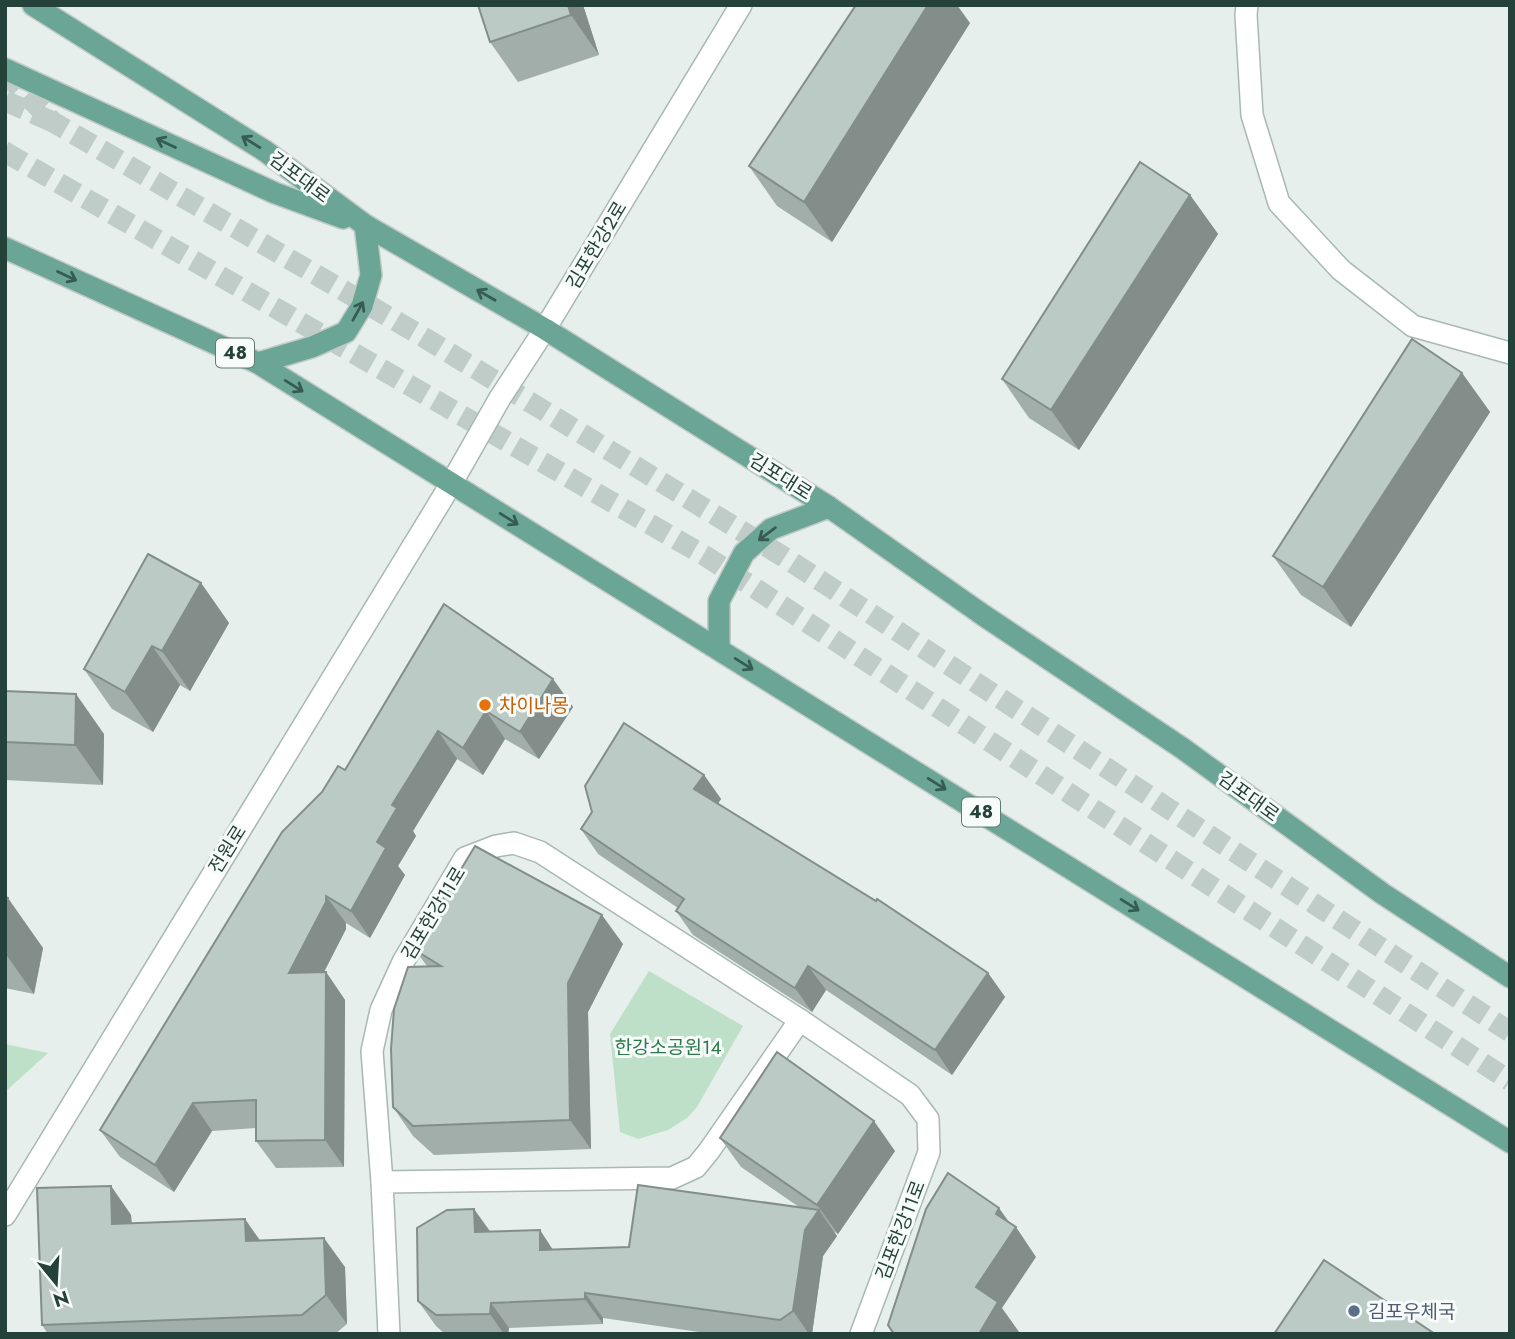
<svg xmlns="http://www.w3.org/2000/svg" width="1515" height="1339" font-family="Jost,'Noto Sans KR',sans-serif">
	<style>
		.green { fill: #bfe0c8 }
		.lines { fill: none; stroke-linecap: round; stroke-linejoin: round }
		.secondary-tunnel { stroke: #bfccc8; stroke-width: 21; stroke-dasharray: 21 10; stroke-linecap: butt }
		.primary-tunnel { stroke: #bfccc8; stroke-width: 21; stroke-dasharray: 21 10; stroke-linecap: butt }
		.minor-casing { stroke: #a8b8b2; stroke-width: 24 }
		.tertiary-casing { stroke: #a8b8b2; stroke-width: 24 }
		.primary-casing { stroke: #c2cac8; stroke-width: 24 }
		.minor { stroke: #fff; stroke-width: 21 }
		.tertiary { stroke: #fff; stroke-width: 21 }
		.primary { stroke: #6aa596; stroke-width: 21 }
		.wall { fill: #a1aea9 }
		.shaded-wall { fill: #838d89 }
		.building { fill: #bbcac4; stroke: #838d89; stroke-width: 2 }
		.oneway { stroke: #365b51 }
		.food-dot { fill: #e8710a; stroke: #f7fbf9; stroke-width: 2.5 }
		.service-dot { fill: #5c6f8a; stroke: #f7fbf9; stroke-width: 2.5 }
		.labels { text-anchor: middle; stroke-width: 6; stroke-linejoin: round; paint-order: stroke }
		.shield { fill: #f7fbf9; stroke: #637a73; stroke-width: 2 }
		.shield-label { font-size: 18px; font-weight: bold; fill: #24423a }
		.street-label { font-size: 19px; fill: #24423a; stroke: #f7fbf9 }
		.food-label { font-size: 19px; fill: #c56008; stroke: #f7fbf9; text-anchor: start }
		.park-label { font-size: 19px; fill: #2d7a4b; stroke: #f7fbf9 }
		.service-label { font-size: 19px; fill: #4e5e75; stroke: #f7fbf9; text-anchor: start }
	</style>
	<rect width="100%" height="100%" fill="#e6efeb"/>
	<g class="green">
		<polygon points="649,971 743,1026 697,1107 687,1118 668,1130 638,1139 620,1132 610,1034"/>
		<polygon points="5,1044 48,1053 5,1092"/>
	</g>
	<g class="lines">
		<g class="secondary-tunnel">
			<polyline points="5,101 53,122"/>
			<polyline points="5,152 8,153"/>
		</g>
		<g class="primary-tunnel">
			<polyline points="5,73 53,122 420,335 784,557 1510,1032"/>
			<polyline points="5,152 707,557 1510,1081"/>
		</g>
		<defs>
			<g id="minor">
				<polyline points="1247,5 1246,15 1252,115 1279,203 1341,270 1413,326 1510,353"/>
				<polyline points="382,1182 372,1051 381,1010 403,962 465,858 496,846 514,843 540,852 800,1020"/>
				<polyline points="389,1334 382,1182 672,1178 696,1167 709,1151 800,1020 910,1095 928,1119 929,1152 861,1334"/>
			</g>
			<polyline id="tertiary" points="5,1215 451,484 500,398 545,329 741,5"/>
			<g id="primary">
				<polyline points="33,5 265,151 365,225 545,329 829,507 983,615 1182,748 1383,894 1510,977"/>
				<polyline points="5,69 275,193 343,218"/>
				<polyline points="5,248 258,363 1510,1142"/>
				<polyline points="258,363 312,347 346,332 362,306 371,275 365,225"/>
				<polyline points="719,649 719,601 744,553 771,529 829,507"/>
			</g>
		</defs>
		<use href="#minor" class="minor-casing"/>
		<use href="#tertiary" class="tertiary-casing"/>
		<use href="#primary" class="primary-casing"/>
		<use href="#minor" class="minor"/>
		<use href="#tertiary" class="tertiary"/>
		<use href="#primary" class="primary"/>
	</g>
	<g class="wall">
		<polygon points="478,5 583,5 599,55 518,82 490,42"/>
		<polygon points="970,23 832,242 777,206 749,166"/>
		<polygon points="1190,195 1218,234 1079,450 1029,418 1002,379"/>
		<polygon points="1462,373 1490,412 1351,627 1301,595 1273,556"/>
		<polygon points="201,583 229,623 190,691 180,685 153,732 112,709 84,669"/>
		<polygon points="553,679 573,707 539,759 505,739 483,775 457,759 413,831 416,836 398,866 405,875 370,938 346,923 346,929 324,972 326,972 345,1000 344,1167 276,1168 256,1141 256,1128 212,1131 174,1192 120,1157 100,1130 345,770"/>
		<polygon points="5,691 104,734 103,785 5,780"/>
		<polygon points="704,775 721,799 718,803 988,973 1005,997 952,1075 826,990 812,1012 693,935 676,911 678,908 598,854 581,829 592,812"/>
		<polygon points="5,897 43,948 34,994 5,988"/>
		<polygon points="623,944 588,1012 591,1149 434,1155 413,1136 393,1107 427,966 415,950"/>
		<polygon points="720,1138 895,1151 838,1234 833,1231 837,1236 823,1256 812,1334 713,1334 603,1318 603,1324 509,1328 508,1334 445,1334 436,1326 418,1301 490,1232 553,1249 629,1247 799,1207 741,1167"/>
		<polygon points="111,1186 131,1215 132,1224 260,1240 345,1267 347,1324 335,1334 48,1334 42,1325"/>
	</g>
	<g class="shaded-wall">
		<polygon points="568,5 583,5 599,55 571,15"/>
		<polygon points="928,5 957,5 970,23 832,242 804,202"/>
		<polygon points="1190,195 1218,234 1079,450 1051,410"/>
		<polygon points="1462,373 1490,412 1351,627 1323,587"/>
		<polygon points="201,583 229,623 190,691 162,651"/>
		<polygon points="152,646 180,685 153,732 125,692"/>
		<polygon points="553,679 573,707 539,759 520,732"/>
		<polygon points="76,694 104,734 103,785 75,745"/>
		<polygon points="486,711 505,739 483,775 463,748"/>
		<polygon points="438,731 457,759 413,831 416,836 398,866 405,875 370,938 351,911 392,805"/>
		<polygon points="704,775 721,799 712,813 694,789"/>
		<polygon points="326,896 346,923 346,929 309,1001 289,973"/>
		<polygon points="8,898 43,948 34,994 5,953 5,911"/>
		<polygon points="602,915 623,944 588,1012 591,1149 570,1120 568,983"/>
		<polygon points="808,966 826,990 812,1012 795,988"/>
		<polygon points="326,972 345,1000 344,1167 325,1140"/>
		<polygon points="988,973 1005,997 952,1075 935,1050"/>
		<polygon points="193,1103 212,1131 174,1192 155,1165"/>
		<polygon points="874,1121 895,1151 838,1234 817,1205"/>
		<polygon points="111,1186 131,1215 133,1253 112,1224"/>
		<polygon points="999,1208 1014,1229 1016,1227 1036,1257 1002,1308 1019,1332 1017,1334 979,1334 976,1287 996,1214"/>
		<polygon points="474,1209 492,1234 475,1232"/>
		<polygon points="819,1210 837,1236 823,1256 812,1334 809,1334 793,1311 805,1230"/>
		<polygon points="245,1219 266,1249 246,1241"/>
		<polygon points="540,1230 557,1256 540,1250"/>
		<polygon points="324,1238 345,1267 347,1324 326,1295"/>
		<polygon points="585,1293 603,1318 603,1324 585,1299"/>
		<polygon points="491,1303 509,1328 508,1334 504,1334 490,1314"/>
	</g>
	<g class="building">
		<polygon points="478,5 568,5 571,15 490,42"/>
		<polygon points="856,5 928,5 804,202 749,166"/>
		<polygon points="1140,162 1190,195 1051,410 1002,379"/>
		<polygon points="1412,339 1462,373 1323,587 1273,556"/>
		<polygon points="148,554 201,583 162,651 152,646 125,692 84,669"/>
		<polygon points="444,604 553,679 520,732 486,711 463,748 438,731 392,805 397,808 377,842 386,848 351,911 326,896 326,902 289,973 326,972 325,1140 256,1141 256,1100 193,1103 155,1165 100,1130 282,832 322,792 338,766 345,770"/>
		<polygon points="5,691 76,694 75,745 5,742"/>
		<polygon points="624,723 704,775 694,789 876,901 877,899 988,973 935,1050 808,966 795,988 790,985 676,911 684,899 581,829 592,812 585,786"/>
		<polygon points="475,846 602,915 568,983 570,1120 413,1126 393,1107 391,1049 394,1009 408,967 441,966 415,950 429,922"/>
		<polygon points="5,897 8,898 5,911"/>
		<polygon points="777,1052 874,1121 817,1205 720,1138"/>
		<polygon points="948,1173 999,1208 996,1214 1016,1227 976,1287 998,1302 979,1334 894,1334 888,1325 926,1209"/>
		<polygon points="638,1185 819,1210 805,1230 793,1311 780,1320 585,1293 585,1299 491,1303 490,1314 436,1315 418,1301 417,1228 447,1210 474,1209 475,1232 540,1230 540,1250 629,1247"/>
		<polygon points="111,1186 112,1224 245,1219 246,1241 324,1238 326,1295 302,1315 42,1325 37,1188"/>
		<polygon points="1324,1260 1435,1334 1274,1334"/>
	</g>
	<defs><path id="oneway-shaft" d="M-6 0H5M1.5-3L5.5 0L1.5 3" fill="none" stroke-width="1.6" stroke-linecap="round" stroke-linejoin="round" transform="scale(1.75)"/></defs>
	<g class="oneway">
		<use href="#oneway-shaft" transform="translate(251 142) rotate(-148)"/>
		<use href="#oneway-shaft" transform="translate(166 143) rotate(-155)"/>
		<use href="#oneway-shaft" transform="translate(67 276) rotate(25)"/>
		<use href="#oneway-shaft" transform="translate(486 295) rotate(-150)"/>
		<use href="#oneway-shaft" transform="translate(358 311) rotate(-61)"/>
		<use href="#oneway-shaft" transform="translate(294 386) rotate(32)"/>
		<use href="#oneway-shaft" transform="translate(509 519) rotate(32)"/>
		<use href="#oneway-shaft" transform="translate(767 534) rotate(143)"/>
		<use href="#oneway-shaft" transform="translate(744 664) rotate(32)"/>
		<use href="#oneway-shaft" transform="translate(937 784) rotate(32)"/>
		<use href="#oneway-shaft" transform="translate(1130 905) rotate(32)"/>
	</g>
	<circle class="food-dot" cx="485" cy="705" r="7"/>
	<circle class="service-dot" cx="1354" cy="1311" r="7"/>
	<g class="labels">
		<g class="shield">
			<rect x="216" y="338.5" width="38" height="29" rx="5"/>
			<rect x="962" y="797.5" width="38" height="29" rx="5"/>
		</g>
		<g class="shield-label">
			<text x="235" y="359">48</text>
			<text x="981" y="818">48</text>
		</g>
		<g class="street-label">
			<text transform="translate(300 177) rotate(37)" y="7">김포대로</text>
			<text transform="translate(596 245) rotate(-59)" y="7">김포한강2로</text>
			<text transform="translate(781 476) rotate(32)" y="7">김포대로</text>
			<text transform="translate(1249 796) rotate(36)" y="7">김포대로</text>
			<text transform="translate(227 849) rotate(-58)" y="7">전원로</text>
			<text transform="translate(433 913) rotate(-59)" y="7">김포한강11로</text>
			<text transform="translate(900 1230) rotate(-69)" y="7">김포한강11로</text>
		</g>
		<g class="food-label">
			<text x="499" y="712">차이나몽</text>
		</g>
		<g class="park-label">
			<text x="668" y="1054">한강소공원14</text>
		</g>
		<g class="service-label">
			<text x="1368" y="1318">김포우체국</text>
		</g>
	</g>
	<rect width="1515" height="1339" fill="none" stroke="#24423a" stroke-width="14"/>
	<g transform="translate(56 1283) rotate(162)" stroke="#f7fbf9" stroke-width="5" paint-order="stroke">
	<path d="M0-5L12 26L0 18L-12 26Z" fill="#24423a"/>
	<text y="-10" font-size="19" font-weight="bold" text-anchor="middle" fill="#24423a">N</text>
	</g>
</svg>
